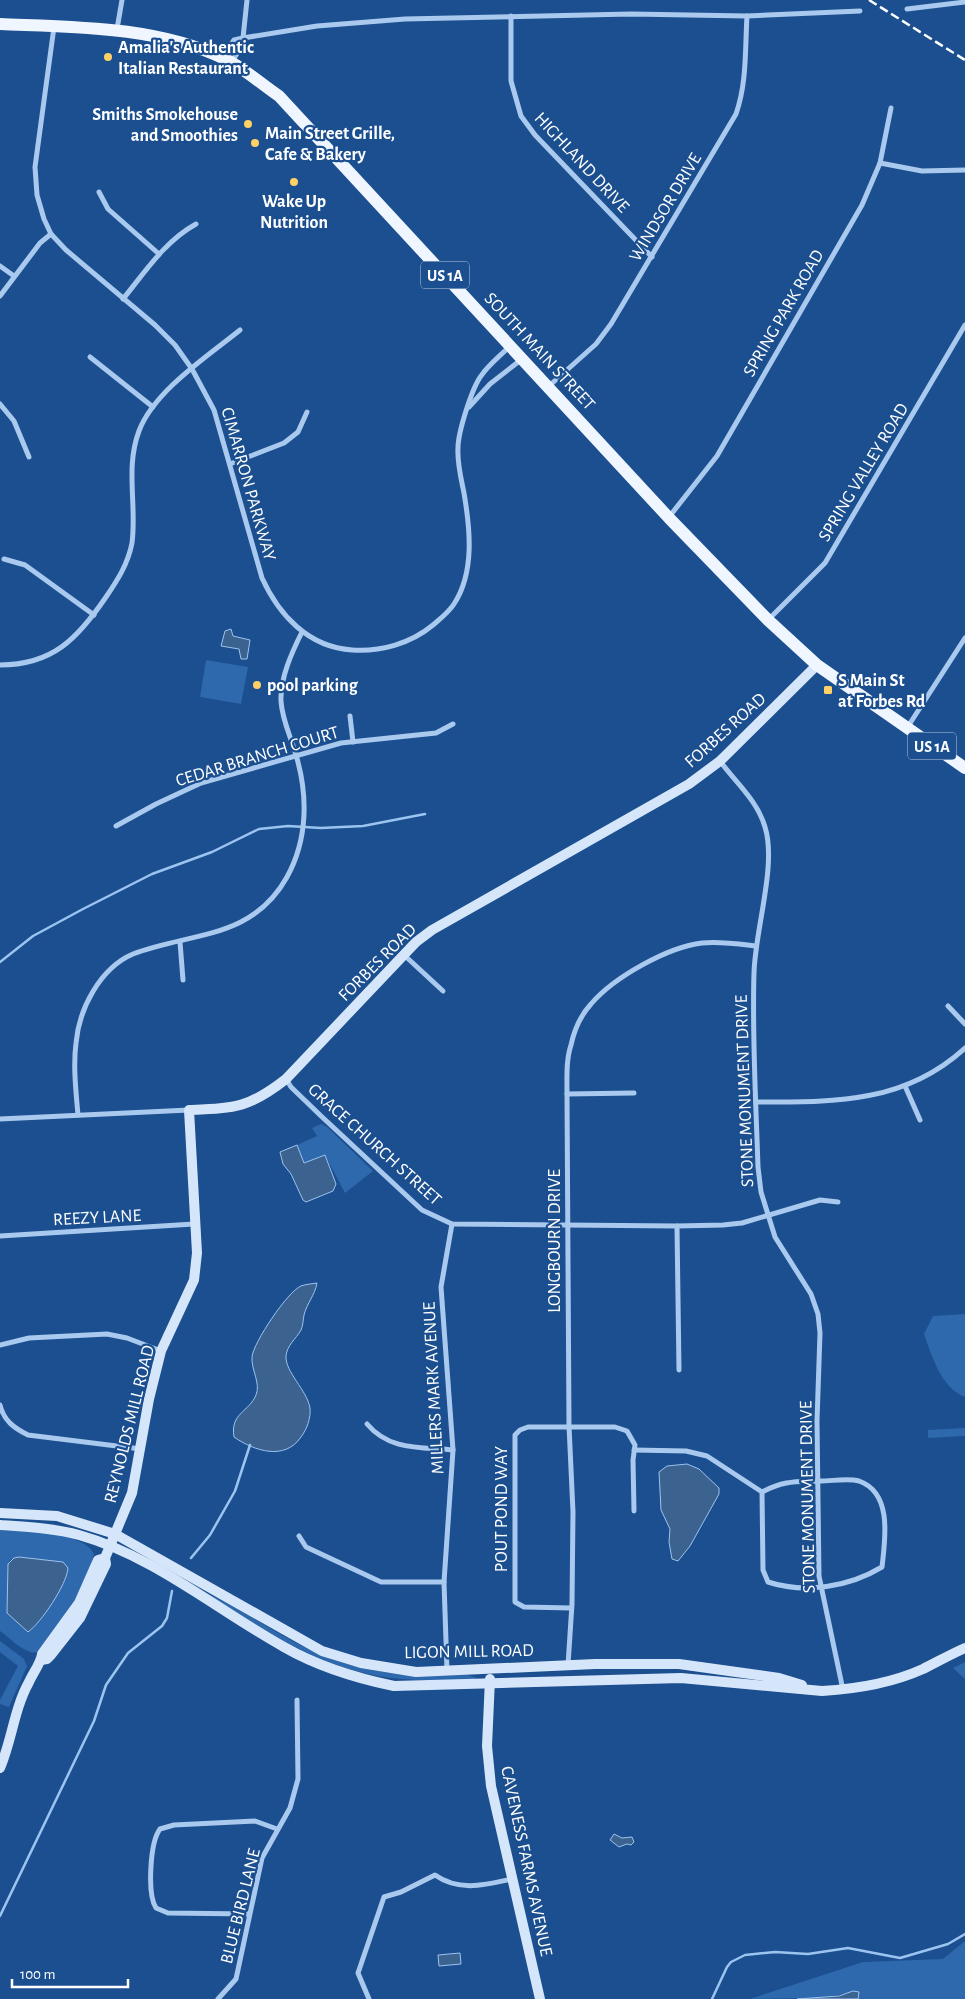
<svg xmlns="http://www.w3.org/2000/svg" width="965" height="1999" font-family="'Alegreya Sans',sans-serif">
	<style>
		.green { fill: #2e69ad; fill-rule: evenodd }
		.water { fill: #3c6290; stroke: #9cc4f0 }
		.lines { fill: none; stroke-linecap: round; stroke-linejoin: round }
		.stream { stroke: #9cc4f0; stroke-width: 2.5 }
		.street { stroke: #a9c9ee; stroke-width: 5 }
		.secondary { stroke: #d6e6fa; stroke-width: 10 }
		.primary { stroke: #f0f6ff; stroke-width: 12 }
		.rail { stroke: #fff; stroke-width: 2.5; stroke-dasharray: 9 4; stroke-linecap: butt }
		.poi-dot { fill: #ffd166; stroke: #1b4f8f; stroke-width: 2 }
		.labels { text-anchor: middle; stroke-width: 4.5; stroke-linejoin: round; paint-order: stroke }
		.shield { fill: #1b4f8f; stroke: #bbcadd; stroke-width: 1 }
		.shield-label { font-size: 16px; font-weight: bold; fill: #fff }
		.poi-label { font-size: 18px; font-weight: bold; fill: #fff; stroke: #1b4f8f; text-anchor: start }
		.street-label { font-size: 18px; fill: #fff; stroke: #1b4f8f }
	</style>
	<rect width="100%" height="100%" fill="#1b4f8f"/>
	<g class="green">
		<polygon points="206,660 248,667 241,704 200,697"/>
		<polygon points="321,1124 327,1127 373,1171 345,1193 325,1155 304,1163 297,1145 317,1136 312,1128"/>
		<path d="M965 1314V1397C941 1388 932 1356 924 1334L933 1316Z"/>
		<polygon points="965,1428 965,1436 928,1438 928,1430"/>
		<path d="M0 1530C23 1530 84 1532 94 1554L85 1586 39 1652C26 1656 10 1638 0 1631ZM19 1557 63 1562 66 1578 40 1619 28 1632 7 1613 8 1564 10 1560Z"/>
		<path d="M202 1591C239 1607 272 1632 308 1649 358 1674 414 1677 468 1675L477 1678C468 1682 450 1680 439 1680 340 1684 282 1641 202 1591Z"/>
		<polygon points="0,1641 24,1659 27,1666 9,1707 0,1704 0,1700 18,1666 0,1652"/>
		<polygon points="965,1662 965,1679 953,1668"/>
		<polygon points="965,1941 965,1999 858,1999 859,1994 848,1993 821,1998 750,1999 863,1962 943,1959"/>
	</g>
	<g class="water">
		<polygon points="231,629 233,636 250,640 247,659 241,659 239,649 221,646 225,631"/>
		<polygon points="297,1145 304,1163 325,1155 336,1184 333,1191 306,1202 303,1200 291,1174 283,1164 280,1152"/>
		<path d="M317 1283C315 1295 307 1303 304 1315 303 1320 303 1326 301 1330 296 1339 287 1345 286 1356 285 1372 307 1390 310 1408 311 1418 307 1429 301 1437 285 1461 254 1451 234 1437 230 1413 249 1412 256 1395 261 1383 251 1370 252 1357 253 1343 288 1291 301 1286 306 1284 312 1284 317 1283Z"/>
		<polygon points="687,1464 699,1469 719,1488 719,1494 690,1546 678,1561 672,1559 669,1542 670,1529 661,1510 659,1472 667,1466"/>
		<path d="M19 1557 63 1562 68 1568C67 1584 41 1623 28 1632L7 1613 8 1564 14 1558Z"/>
		<polygon points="614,1834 622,1838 632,1837 634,1842 631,1845 627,1844 619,1847 610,1840"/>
		<polygon points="460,1953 461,1964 439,1966 438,1955"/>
		<polygon points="853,1991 859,1992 858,1999 797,1999 839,1996"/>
	</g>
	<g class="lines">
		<g class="stream">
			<polyline points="0,962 33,936 83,909 152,874 212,852 259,829 288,826 321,828 363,826 425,814"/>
			<polyline points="191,1558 210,1535 235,1491 250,1445"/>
			<polyline points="0,1916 94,1721 106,1685 128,1653 162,1626 167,1618 172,1591"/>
			<polyline points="712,1999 727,1967 731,1962 745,1955 775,1952 808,1954 848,1948 900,1958 948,1944 965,1934"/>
		</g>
		<g class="street">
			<polyline points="247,0 243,38 317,26 405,19 631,14 747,16 860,11"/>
			<polyline points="907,9 965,2"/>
			<polyline points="511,16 511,81 521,116 535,135 652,257"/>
			<path d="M54 27 35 167 37 195 44 219 51 234 66 250 155 325 175 345 192 369 214 410 262 578C279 615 308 647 352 650 380 652 410 644 433 625 440 619 449 612 454 604 475 572 470 528 464 493 461 478 457 463 458 448 458 432 472 388 481 376 488 365 500 356 510 346"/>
			<polyline points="117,29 122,0"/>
			<polygon points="243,38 242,46 234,58 226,60 226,52 234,40"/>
			<polyline points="880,163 922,171 965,170"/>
			<polyline points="99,192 108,209 159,254"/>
			<polyline points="0,266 14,276"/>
			<polyline points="0,296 40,243 51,234"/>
			<path d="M123 299C145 272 165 241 196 224"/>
			<polyline points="90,357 153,407"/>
			<path d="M549 386 596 344 611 324 736 114C747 83 745 49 747 16"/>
			<polyline points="0,404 14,421 29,457"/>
			<polyline points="469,407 490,384 522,359"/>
			<polyline points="230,464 284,443 298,432 307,412"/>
			<polyline points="669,517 717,456 862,205 880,163 891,108"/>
			<polyline points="4,559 25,565 94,615"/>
			<polyline points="768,620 825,563 965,325"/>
			<path d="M0 665C53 665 78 638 106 597 117 581 128 564 132 543 137 505 125 468 139 431 154 391 208 356 240 330"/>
			<polyline points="350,716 353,742"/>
			<polyline points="907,728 965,638"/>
			<path d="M720 761C736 783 757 800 765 827 777 865 755 930 754 973 752 1038 756 1103 758 1167L761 1192 775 1237 811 1294 818 1314 820 1333 817 1421 819 1576 843 1690"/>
			<polyline points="116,826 156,804 201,783 341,743 436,733 453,724"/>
			<polyline points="180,942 183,980"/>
			<polyline points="403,954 443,991"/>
			<polyline points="948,1006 965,1024"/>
			<polyline points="286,1079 291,1087 320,1115 422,1210 452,1224 677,1226 723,1225 742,1223 820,1200 838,1202"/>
			<polyline points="905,1086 920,1120"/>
			<polyline points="567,1094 634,1093"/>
			<path d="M756 1102C833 1102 904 1104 965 1048"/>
			<path d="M78 1115C76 1092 73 1066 76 1043 79 1009 100 968 133 954 191 932 252 940 287 877 308 839 308 795 296 755 291 737 282 720 281 701 280 678 292 652 302 632"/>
			<polyline points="0,1119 189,1110"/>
			<polyline points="677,1226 679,1370"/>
			<polyline points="0,1236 194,1224"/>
			<polyline points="0,1345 29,1338 107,1334 127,1338 161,1351"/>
			<path d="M0 1405C4 1421 14 1428 28 1435L141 1449"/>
			<path d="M367 1424C390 1451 420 1447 453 1450"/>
			<path d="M634 1450 686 1451 707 1456 762 1492C785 1480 796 1482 821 1481 832 1481 848 1478 859 1481 893 1493 885 1540 882 1567 849 1587 805 1594 768 1582L763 1570 762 1492"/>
			<polyline points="299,1536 306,1547 381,1582 444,1582"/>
			<polyline points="571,1608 524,1607 515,1602 515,1435 520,1430 528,1427 615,1427 627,1431 635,1445 633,1460 634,1511"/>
			<path d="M568 1665 572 1604 573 1512 569 1426 567 1094C567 1077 566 1060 571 1045 574 1031 581 1015 591 1004 614 977 668 947 702 943 719 941 739 944 756 946"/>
			<polyline points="447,1671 444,1582 453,1450 441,1287 452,1224"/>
			<path d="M249 1914 168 1913 156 1908C147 1894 150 1842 160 1829L174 1825 255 1821 277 1829"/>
			<polyline points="218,1999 236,1979 262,1858 290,1808 298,1779 297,1700"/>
			<path d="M369 1999 358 1973 384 1897 401 1892 435 1875C459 1892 485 1885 512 1879"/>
		</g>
		<g class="secondary">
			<polyline points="0,1513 57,1516 115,1534 322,1651 361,1663 416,1672 595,1664 679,1664 779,1678 802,1685"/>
			<path d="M0 1525C26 1527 53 1528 79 1535 154 1556 217 1610 284 1647 319 1667 355 1678 394 1686L681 1678 822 1691C856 1689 892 1683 923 1669 937 1662 951 1654 965 1648"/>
			<path d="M41 1660 47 1659 51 1655 80 1618 106 1564 105 1558 132 1493 149 1399 161 1351 194 1280 197 1253 189 1110C236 1108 249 1108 286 1079L416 942 432 930 689 784 720 761 817 665"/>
			<polyline points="490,1679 487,1746 491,1786 540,1999"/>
			<path d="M0 1768C12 1740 14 1709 29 1682 33 1673 41 1663 42 1654L79 1603 98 1560 105 1558"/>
		</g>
		<path class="primary" d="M0 24C74 27 156 26 225 59 244 68 261 84 279 96L669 518 768 620 817 665 965 768"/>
		<polyline class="rail" points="869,0 965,60"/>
	</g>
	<g class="poi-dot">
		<circle cx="108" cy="57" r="5"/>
		<circle cx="248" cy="124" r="5"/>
		<circle cx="255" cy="143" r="5"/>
		<circle cx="294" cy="182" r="5"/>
		<circle cx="257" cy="685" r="5"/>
		<rect x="823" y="685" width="10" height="10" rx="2.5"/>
	</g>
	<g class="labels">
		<g class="shield">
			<rect x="421" y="261.5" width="48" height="27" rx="4"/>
			<rect x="908" y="732.5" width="48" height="27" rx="4"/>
		</g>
		<g class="shield-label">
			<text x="445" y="281">US 1A</text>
			<text x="932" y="752">US 1A</text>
		</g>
		<g class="poi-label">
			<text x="118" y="53">Amalia's Authentic<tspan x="118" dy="21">Italian Restaurant</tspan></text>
			<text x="238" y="120" text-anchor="end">Smiths Smokehouse<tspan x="238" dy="21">and Smoothies</tspan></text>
			<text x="265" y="139">Main Street Grille,<tspan x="265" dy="21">Cafe &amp; Bakery</tspan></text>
			<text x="294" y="207" text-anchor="middle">Wake Up<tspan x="294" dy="21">Nutrition</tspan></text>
			<text x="838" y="686">S Main St<tspan x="838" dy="21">at Forbes Rd</tspan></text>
			<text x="267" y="691">pool parking</text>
		</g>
		<g class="street-label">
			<text transform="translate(582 162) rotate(47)" y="6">HIGHLAND DRIVE</text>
			<text transform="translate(665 207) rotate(-59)" y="6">WINDSOR DRIVE</text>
			<text transform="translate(783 313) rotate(-60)" y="6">SPRING PARK ROAD</text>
			<text transform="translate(540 351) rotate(47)" y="6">SOUTH MAIN STREET</text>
			<text transform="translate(863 472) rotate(-59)" y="6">SPRING VALLEY ROAD</text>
			<text transform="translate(249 484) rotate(74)" y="6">CIMARRON PARKWAY</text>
			<text transform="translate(725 730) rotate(-42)" y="6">FORBES ROAD</text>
			<text transform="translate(257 756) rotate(-17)" y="6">CEDAR BRANCH COURT</text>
			<text transform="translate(377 962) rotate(-45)" y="6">FORBES ROAD</text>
			<text transform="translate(744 1091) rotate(-92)" y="6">STONE MONUMENT DRIVE</text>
			<text transform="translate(375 1144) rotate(42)" y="6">GRACE CHURCH STREET</text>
			<text transform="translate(97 1217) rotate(-3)" y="6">REEZY LANE</text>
			<text transform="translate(554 1241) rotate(-90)" y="6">LONGBOURN DRIVE</text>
			<text transform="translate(433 1388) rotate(-93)" y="6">MILLERS MARK AVENUE</text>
			<text transform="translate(129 1424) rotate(-76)" y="6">REYNOLDS MILL ROAD</text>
			<text transform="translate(807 1497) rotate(-91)" y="6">STONE MONUMENT DRIVE</text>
			<text transform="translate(501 1509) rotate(-90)" y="6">POUT POND WAY</text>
			<text transform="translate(469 1651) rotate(-1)" y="6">LIGON MILL ROAD</text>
			<text transform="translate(527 1861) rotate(78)" y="6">CAVENESS FARMS AVENUE</text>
			<text transform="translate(240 1906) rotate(-76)" y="6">BLUE BIRD LANE</text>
		</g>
	</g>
	<path d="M12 1979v8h116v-8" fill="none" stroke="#ffffff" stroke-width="2.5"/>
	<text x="20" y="1979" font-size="15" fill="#ffffff" stroke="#1b4f8f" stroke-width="4" paint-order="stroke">100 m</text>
</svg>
